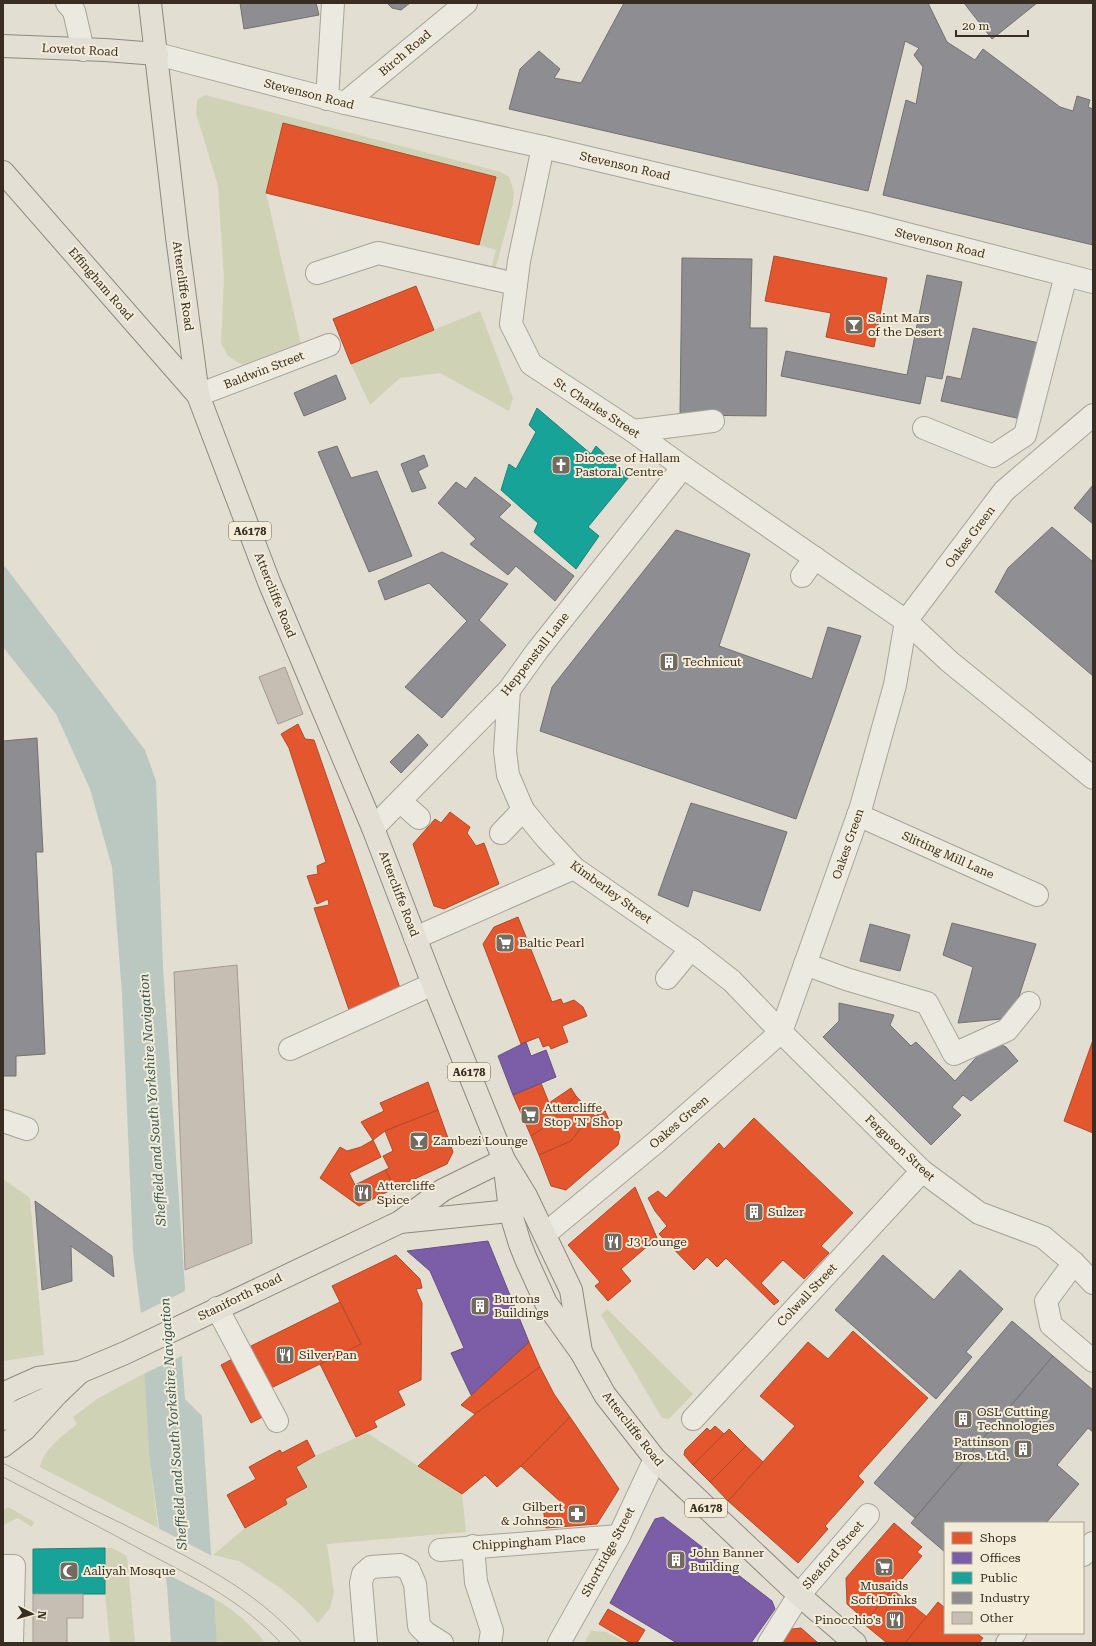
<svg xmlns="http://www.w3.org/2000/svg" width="1096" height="1646" font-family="'Roboto Serif',serif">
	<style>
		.green { fill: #d0d2b5 }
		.water { fill: #bbc8c1 }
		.pier { fill: #e2ded1 }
		.shops { fill: #e4572e; stroke: #b04a2a }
		.offices { fill: #7b5ea7; stroke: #674f7f }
		.public { fill: #17a398; stroke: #218075 }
		.industry { fill: #8d8d92; stroke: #737070 }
		.building { fill: #c6beb2; stroke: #a39b90 }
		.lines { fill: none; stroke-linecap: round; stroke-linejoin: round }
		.minor-casing { stroke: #a8a399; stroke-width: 24 }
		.major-casing { stroke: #8e8980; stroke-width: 24 }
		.minor { stroke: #ece9e1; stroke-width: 22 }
		.major { stroke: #e3dfd4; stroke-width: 22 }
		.tram { stroke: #aca8a2; stroke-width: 1 }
		.labels { text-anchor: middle; stroke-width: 4; stroke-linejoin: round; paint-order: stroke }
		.shield { fill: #f3ecd8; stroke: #6f6659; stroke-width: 1 }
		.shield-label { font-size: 11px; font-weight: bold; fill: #372d22 }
		.street-label { font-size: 12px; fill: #372d22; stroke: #f3ecd8 }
		.poi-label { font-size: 12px; fill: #372d22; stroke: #f3ecd8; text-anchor: start }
		.water-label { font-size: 13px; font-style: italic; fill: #325555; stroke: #f3ecd8 }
	</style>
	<rect width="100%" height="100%" fill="#e2ded1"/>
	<g class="green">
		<polygon points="205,95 501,172 509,177 514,192 513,204 494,274 490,273 496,250 479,245 496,177 283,124 266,193 301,344 243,365 228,356 221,343 224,278 218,186 196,113 197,100"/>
		<polygon points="480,311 513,398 509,411 440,373 400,378 370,405 351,364"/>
		<polygon points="3,1179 30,1198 44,1355 3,1361"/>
		<polygon points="607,1309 693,1394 669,1419 662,1418 601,1315"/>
		<path d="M145 1373 149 1454 158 1528 40 1467C44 1448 63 1436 77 1424L73 1417 97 1399Z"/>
		<polygon points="367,1433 462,1494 466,1532 327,1544 334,1592 330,1608 318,1623 301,1605 279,1587 239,1561 213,1555 245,1528 287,1504 285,1499 307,1487 296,1467 315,1456"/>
		<polygon points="8,1507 34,1522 32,1527 18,1518 3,1525 3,1511"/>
		<polygon points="105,1548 112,1548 127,1556 135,1643 110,1643 105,1594"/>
		<path d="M213 1598C233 1609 252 1625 265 1643H217Z"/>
		<polygon points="591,1631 606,1632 627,1643 584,1643"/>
	</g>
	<polygon class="water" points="3,564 145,750 156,781 163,967 185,1288 182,1361 185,1399 202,1416 217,1643 171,1643 167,1586 149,1454 141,1313 133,1251 122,993 112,867 90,789 56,714 3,647"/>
	<g class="pier">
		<polygon points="187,1290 184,1355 143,1374 139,1314"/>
		<polygon points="156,1527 214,1557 215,1599 163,1572"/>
	</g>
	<g class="shops">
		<polygon points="283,123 496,177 479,245 266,193"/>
		<polygon points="774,256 887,278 874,347 826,337 831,313 765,301"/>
		<polygon points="416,286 434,330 351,364 333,319"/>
		<polygon points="298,724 305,739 314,740 400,988 349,1010 314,908 329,905 328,899 317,904 307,876 318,874 317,866 326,862 289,748 281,734"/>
		<polygon points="450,812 470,827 467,833 476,846 484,843 499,884 444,909 434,906 413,844 435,819 441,823"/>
		<polygon points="518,917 552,1002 561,999 563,1004 574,1000 583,1007 587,1016 562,1026 568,1042 551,1049 549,1045 543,1047 539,1037 521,1044 483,944 494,927"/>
		<polygon points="1093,1040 1093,1133 1064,1121"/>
		<polygon points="428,1082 438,1110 385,1131 373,1140 361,1122 384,1111 380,1103"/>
		<polygon points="541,1083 549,1103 571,1088 576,1096 542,1129 531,1136 513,1095"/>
		<polygon points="576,1096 595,1116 580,1129 571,1141 539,1155 531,1136 542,1129"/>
		<polygon points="438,1110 453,1152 447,1164 395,1188 385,1170 389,1168 383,1156 393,1151 385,1131"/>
		<polygon points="605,1111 610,1122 614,1121 620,1136 618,1145 566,1190 551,1186 539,1155 571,1141 580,1129 595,1116"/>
		<polygon points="754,1118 853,1213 821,1246 829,1253 804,1279 783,1260 761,1283 779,1301 774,1305 726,1258 717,1267 707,1257 694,1270 659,1234 667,1226 655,1211 648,1198 658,1191 666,1198 719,1143 724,1149"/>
		<polygon points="373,1140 381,1157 349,1173 355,1185 385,1170 395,1188 359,1206 320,1178 340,1147 347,1151 361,1147"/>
		<polygon points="635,1187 657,1238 621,1269 631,1281 608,1301 595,1286 600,1282 568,1245"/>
		<polygon points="396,1255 420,1279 422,1288 416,1289 422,1303 421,1380 398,1391 405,1405 374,1421 377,1427 356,1437 320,1364 361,1344 332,1286"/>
		<polygon points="340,1302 361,1344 267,1390 247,1348"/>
		<polygon points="853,1331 928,1398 858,1476 864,1482 825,1526 828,1529 798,1563 728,1501 795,1426 760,1396 808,1342 828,1359"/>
		<polygon points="529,1342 540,1367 475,1414 461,1405"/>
		<polygon points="238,1356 268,1414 251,1423 221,1365"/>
		<polygon points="540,1367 554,1394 570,1417 521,1466 497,1487 485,1475 462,1494 418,1466 475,1414"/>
		<polygon points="570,1417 619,1489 597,1524 546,1528 543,1507 563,1504 521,1466"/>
		<polygon points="715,1426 724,1434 693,1465 684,1455 685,1450 707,1428 710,1431"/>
		<polygon points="729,1429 746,1446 710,1482 693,1465"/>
		<polygon points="307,1440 315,1456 296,1467 307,1487 285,1499 287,1504 245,1528 227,1495 256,1479 249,1467 280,1450 282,1453"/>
		<polygon points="746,1446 763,1462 728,1501 710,1482"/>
		<polygon points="894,1523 922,1547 917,1552 922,1556 866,1621 847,1604 846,1578"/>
		<polygon points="892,1589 927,1617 905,1643 887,1643 864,1624"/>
		<polygon points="938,1602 945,1608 945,1633 976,1633 983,1638 979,1643 905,1643"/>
		<polygon points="608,1609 645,1630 637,1643 631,1643 599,1624"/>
		<polygon points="801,1628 818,1643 783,1643 792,1629"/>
	</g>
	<g class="offices">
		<polygon points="526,1042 531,1056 546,1050 556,1077 513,1095 498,1056"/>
		<polygon points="488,1241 529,1342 471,1395 451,1353 464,1348 430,1271 407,1251"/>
		<polygon points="663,1517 772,1601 775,1609 751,1643 677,1643 610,1603 655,1519"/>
	</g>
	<g class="public">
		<polygon points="537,408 591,454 596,446 629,477 588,527 599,536 576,569 534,532 538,523 501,490 509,464 516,469 536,432 529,425"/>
		<polygon points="105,1548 105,1594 33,1594 33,1549"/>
	</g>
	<g class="industry">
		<polygon points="240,3 316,3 319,15 244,29"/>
		<polygon points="387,3 410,3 401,10 392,8"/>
		<polygon points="624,3 928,3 947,42 975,60 983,49 1060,107 1073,111 1077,96 1090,100 1088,107 1093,109 1093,245 883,195 906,100 916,104 923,67 914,55 919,48 905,41 868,191 509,109 520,69 539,51 560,69 554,78 581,83"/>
		<polygon points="964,3 1037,3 992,39"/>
		<polygon points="682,258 752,259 750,328 767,328 766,416 680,415"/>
		<polygon points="927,275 962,282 942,379 926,376 920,404 781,376 786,351 907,375"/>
		<polygon points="973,328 1039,343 1021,419 941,401 947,376 961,379"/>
		<polygon points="336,375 346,399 304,416 294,393"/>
		<polygon points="337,446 351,478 377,471 412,556 369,572 318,452"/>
		<polygon points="424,455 428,466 418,471 426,488 412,492 401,464"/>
		<polygon points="475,477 511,505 499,517 574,576 555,601 516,566 508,575 470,544 476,539 438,503 456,482 466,489"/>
		<polygon points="1093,485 1093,524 1074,508"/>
		<polygon points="1052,527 1093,562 1093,676 995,592 1008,568"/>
		<polygon points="676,530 750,554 719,646 812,679 828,627 861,636 796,819 540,731 552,687"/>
		<polygon points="442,552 508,584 479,620 506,645 442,718 405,687 467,621 429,583 385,600 378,581"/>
		<polygon points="418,734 428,745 401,773 390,762"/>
		<polygon points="37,738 43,852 36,852 45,1054 16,1056 16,1076 3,1076 3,741"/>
		<polygon points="691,803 787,832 760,911 693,890 688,907 658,895"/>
		<polygon points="952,923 1036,944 1012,1018 958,1023 973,967 943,955"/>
		<polygon points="870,924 910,935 900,971 860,961"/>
		<polygon points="839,1003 894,1015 890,1025 911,1046 916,1042 955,1081 991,1041 1006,1047 1018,1061 971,1101 963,1095 952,1107 961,1115 931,1145 823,1037 839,1021"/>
		<polygon points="35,1201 112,1256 114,1277 71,1246 72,1281 42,1290"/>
		<polygon points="883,1255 934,1300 960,1270 1003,1309 966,1352 972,1357 936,1399 835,1310"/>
		<polygon points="1012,1321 1053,1356 915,1518 874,1483"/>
		<polygon points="1053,1356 1093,1390 1093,1432 1088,1428 1057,1465 1079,1484 1046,1523 945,1523 945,1552 911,1523"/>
	</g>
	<g class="building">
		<polygon points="285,667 303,714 278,724 259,677"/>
		<polygon points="237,965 252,1243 185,1270 174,972"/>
		<polygon points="33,1594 83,1594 83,1618 67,1618 67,1643 33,1643"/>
	</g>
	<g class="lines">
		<defs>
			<g id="minor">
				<polyline points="67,3 74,11 83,50"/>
				<polyline points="157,54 345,103 543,147 868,224 1093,282"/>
				<polyline points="327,99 333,3"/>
				<polyline points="345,103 466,3"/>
				<polyline points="543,147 519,261 511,324 531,364 633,431 683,467 906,621 950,662 1093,778"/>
				<polyline points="317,273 378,253 516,284"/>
				<polyline points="198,395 329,345"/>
				<polyline points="924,428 993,456 1025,435 1066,275"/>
				<polyline points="633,431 713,421"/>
				<polyline points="802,576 815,558"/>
				<polyline points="509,690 505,751 508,775 523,810 546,838 574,868 691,949 732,981 781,1032 922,1171 979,1213 1043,1237 1074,1263 1093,1283"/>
				<polyline points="400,801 419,818"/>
				<polyline points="858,815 1037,895"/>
				<polyline points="373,828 509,690 537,651 683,467"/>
				<polyline points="501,833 523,810"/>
				<polyline points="415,938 574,868"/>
				<polyline points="805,964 846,979 927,1003 954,1054 1007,1030 1029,1003"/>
				<polyline points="667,978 691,949"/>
				<polyline points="290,1049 433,984"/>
				<polyline points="3,1121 27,1129"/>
				<polyline points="545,1234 655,1143 781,1032 861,807 895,685 906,621 1004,491 1093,415"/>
				<polyline points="1074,1263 1046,1301 1051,1325 1093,1361"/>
				<polyline points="217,1308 277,1421"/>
				<polyline points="693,1419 922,1171"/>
				<polyline points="473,1546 476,1582 492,1631 490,1643"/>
				<polyline points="440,1550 619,1536"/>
				<polyline points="1083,1555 1093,1543"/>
				<polyline points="3,1566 14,1566 12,1643"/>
				<polyline points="366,1643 361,1583 363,1574 371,1567 400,1565 409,1570 415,1584 419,1626 426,1633 442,1643"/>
				<polyline points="559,1643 619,1536 655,1459"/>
				<polyline points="769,1643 799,1595 868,1515"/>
				<polyline points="1007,1643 1015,1633"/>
			</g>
			<g id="major">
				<polyline points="150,3 177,237 198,395 269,582 373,828 433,984 504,1160 526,1196 571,1290 581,1352"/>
				<polyline points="3,46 105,50 157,54"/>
				<polyline points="3,172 198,395"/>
				<polyline points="505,1168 510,1211 520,1244 526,1259 546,1303 581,1352 605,1395 655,1459 799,1595 855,1643"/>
				<polyline points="400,1222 510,1211 519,1207 522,1202"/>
				<polyline points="3,1396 11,1390 38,1378 80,1372 125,1353 400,1222 443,1190 504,1160"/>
				<polyline points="3,1419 48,1398"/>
				<polyline points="3,1446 25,1429 57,1394 80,1372"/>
			</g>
		</defs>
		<use href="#minor" class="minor-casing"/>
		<use href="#major" class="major-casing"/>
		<use href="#minor" class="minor"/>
		<use href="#major" class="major"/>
		<g class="tram">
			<path d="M3 1463C43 1484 82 1505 123 1524 187 1557 254 1587 302 1643"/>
			<path d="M3 1477C53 1503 102 1528 151 1555 199 1580 244 1603 281 1643"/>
		</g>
	</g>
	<defs>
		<symbol id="bar-square" viewBox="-11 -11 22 22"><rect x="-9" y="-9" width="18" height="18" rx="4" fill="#736b5f" stroke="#f3ecd8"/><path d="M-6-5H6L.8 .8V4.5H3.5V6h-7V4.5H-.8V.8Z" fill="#fff"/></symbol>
		<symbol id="church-square" viewBox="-11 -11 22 22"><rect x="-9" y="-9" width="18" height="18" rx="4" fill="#736b5f" stroke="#f3ecd8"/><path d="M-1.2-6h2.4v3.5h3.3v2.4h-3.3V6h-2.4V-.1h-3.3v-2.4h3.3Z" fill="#fff"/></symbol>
		<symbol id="building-square" viewBox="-11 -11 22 22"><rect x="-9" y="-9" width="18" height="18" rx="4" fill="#736b5f" stroke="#f3ecd8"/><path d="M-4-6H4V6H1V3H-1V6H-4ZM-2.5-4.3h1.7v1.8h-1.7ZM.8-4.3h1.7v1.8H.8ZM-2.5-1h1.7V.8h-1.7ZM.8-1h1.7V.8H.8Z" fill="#fff"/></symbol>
		<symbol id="supermarket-square" viewBox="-11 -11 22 22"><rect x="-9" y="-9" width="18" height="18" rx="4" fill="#736b5f" stroke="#f3ecd8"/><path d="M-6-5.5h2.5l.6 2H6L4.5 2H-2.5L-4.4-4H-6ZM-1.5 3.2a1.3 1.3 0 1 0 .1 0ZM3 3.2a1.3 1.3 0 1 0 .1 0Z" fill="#fff"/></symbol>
		<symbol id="restaurant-square" viewBox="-11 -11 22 22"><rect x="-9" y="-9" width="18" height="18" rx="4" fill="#736b5f" stroke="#f3ecd8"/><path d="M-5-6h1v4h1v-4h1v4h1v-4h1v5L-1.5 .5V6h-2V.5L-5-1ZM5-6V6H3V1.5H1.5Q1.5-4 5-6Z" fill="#fff"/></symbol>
		<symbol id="pharmacy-square" viewBox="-11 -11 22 22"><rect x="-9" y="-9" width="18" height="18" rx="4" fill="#736b5f" stroke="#f3ecd8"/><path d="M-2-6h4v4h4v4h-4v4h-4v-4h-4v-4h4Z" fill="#fff"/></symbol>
		<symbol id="mosque-square" viewBox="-11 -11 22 22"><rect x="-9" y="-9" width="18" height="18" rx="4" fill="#736b5f" stroke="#f3ecd8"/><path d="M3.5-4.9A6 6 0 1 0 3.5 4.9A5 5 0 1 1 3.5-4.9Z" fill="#fff"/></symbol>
	</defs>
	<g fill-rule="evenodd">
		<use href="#bar-square" x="843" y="314" width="22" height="22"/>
		<use href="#church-square" x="550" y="454" width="22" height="22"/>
		<use href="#building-square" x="658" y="651" width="22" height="22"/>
		<use href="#supermarket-square" x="494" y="932" width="22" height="22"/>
		<use href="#supermarket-square" x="519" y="1104" width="22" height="22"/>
		<use href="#bar-square" x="408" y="1130" width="22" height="22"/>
		<use href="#restaurant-square" x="352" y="1182" width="22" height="22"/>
		<use href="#building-square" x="743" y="1201" width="22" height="22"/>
		<use href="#restaurant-square" x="602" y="1231" width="22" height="22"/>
		<use href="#building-square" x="469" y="1295" width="22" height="22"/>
		<use href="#restaurant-square" x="274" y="1344" width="22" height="22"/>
		<use href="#building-square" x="952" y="1408" width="22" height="22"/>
		<use href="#building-square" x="1012" y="1438" width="22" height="22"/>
		<use href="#pharmacy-square" x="566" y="1503" width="22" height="22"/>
		<use href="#building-square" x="665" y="1549" width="22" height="22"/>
		<use href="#supermarket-square" x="873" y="1556" width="22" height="22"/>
		<use href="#mosque-square" x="58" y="1560" width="22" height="22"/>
		<use href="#restaurant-square" x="884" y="1609" width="22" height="22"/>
	</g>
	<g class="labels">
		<g class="shield">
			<rect x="229" y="522" width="42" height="18" rx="3"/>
			<rect x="448" y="1063" width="42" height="18" rx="3"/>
			<rect x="685" y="1499" width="42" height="18" rx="3"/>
		</g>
		<g class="shield-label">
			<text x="250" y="535">A6178</text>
			<text x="469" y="1076">A6178</text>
			<text x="706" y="1512">A6178</text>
		</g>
		<g class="street-label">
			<text transform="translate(80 50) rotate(3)" y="4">Lovetot Road</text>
			<text transform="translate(405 53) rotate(-40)" y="4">Birch Road</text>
			<text transform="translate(309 94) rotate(14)" y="4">Stevenson Road</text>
			<text transform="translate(625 166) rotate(13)" y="4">Stevenson Road</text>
			<text transform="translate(940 243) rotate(14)" y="4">Stevenson Road</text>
			<text transform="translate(101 284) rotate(49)" y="4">Effingham Road</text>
			<text transform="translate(183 286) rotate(82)" y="4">Attercliffe Road</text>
			<text transform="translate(264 370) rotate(-21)" y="4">Baldwin Street</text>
			<text transform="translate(597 408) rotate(33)" y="4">St. Charles Street</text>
			<text transform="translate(970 537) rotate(-53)" y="4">Oakes Green</text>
			<text transform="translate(275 595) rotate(68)" y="4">Attercliffe Road</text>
			<text transform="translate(535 654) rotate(-52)" y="4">Heppenstall Lane</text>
			<text transform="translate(848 844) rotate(-71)" y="4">Oakes Green</text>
			<text transform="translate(948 855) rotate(24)" y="4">Slitting Mill Lane</text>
			<text transform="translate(611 892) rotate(36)" y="4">Kimberley Street</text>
			<text transform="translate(399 894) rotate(69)" y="4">Attercliffe Road</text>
			<text transform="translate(679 1122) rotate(-41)" y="4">Oakes Green</text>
			<text transform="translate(900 1148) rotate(43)" y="4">Ferguson Street</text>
			<text transform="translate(807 1295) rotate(-47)" y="4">Colwall Street</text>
			<text transform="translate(240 1297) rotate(-26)" y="4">Staniforth Road</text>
			<text transform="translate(633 1429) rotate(52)" y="4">Attercliffe Road</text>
			<text transform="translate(529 1542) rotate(-4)" y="4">Chippingham Place</text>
			<text transform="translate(608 1552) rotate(-62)" y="4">Shortridge Street</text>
			<text transform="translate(833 1555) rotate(-49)" y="4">Sleaford Street</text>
		</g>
		<g class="poi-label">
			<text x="868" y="322">Saint Mars<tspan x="868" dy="14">of the Desert</tspan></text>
			<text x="575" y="462">Diocese of Hallam<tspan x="575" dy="14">Pastoral Centre</tspan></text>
			<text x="683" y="666">Technicut</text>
			<text x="519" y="947">Baltic Pearl</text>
			<text x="544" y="1112">Attercliffe<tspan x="544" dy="14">Stop 'N' Shop</tspan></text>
			<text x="433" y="1145">Zambezi Lounge</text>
			<text x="377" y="1190">Attercliffe<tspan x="377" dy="14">Spice</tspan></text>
			<text x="768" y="1216">Sulzer</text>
			<text x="627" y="1246">J3 Lounge</text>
			<text x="494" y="1303">Burtons<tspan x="494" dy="14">Buildings</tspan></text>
			<text x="299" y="1359">Silver Pan</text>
			<text x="977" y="1416">OSL Cutting<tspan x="977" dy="14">Technologies</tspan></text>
			<text x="1009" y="1446" text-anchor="end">Pattinson<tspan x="1009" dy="14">Bros. Ltd.</tspan></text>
			<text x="563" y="1511" text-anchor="end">Gilbert<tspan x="563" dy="14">&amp; Johnson</tspan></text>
			<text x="690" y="1557">John Banner<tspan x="690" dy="14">Building</tspan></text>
			<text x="83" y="1575">Aaliyah Mosque</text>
			<text x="884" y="1590" text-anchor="middle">Musaids<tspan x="884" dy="14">Soft Drinks</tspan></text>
			<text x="881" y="1624" text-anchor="end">Pinocchio's</text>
		</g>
		<g class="water-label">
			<text transform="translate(152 1100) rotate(-94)" y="5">Sheffield and South Yorkshire Navigation</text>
			<text transform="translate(173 1424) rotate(-94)" y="5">Sheffield and South Yorkshire Navigation</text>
		</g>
	</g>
	<rect width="1096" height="1646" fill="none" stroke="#372d22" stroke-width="8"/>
	<rect x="944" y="1522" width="140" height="112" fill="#f3ecd8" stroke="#a8a08f"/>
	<rect x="952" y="1532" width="20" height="12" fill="#e4572e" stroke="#a8a08f"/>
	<text x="980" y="1542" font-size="12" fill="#372d22">Shops</text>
	<rect x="952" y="1552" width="20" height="12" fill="#7b5ea7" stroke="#a8a08f"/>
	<text x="980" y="1562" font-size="12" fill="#372d22">Offices</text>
	<rect x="952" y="1572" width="20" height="12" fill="#17a398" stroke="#a8a08f"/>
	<text x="980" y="1582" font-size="12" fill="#372d22">Public</text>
	<rect x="952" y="1592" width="20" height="12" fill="#8d8d92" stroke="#a8a08f"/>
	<text x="980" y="1602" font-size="12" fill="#372d22">Industry</text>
	<rect x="952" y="1612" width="20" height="12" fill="#c6beb2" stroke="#a8a08f"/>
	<text x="980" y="1622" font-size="12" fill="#372d22">Other</text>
	<g transform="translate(32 1614) rotate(96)" stroke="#f3ecd8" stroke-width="3" paint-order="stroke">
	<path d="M0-3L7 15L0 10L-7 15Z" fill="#372d22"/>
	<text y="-6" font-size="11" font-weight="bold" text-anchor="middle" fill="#372d22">N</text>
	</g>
	<path d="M956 30v6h72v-6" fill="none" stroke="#372d22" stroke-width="2"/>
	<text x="962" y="30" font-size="12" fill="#372d22" stroke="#f3ecd8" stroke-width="3" paint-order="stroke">20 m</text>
</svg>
